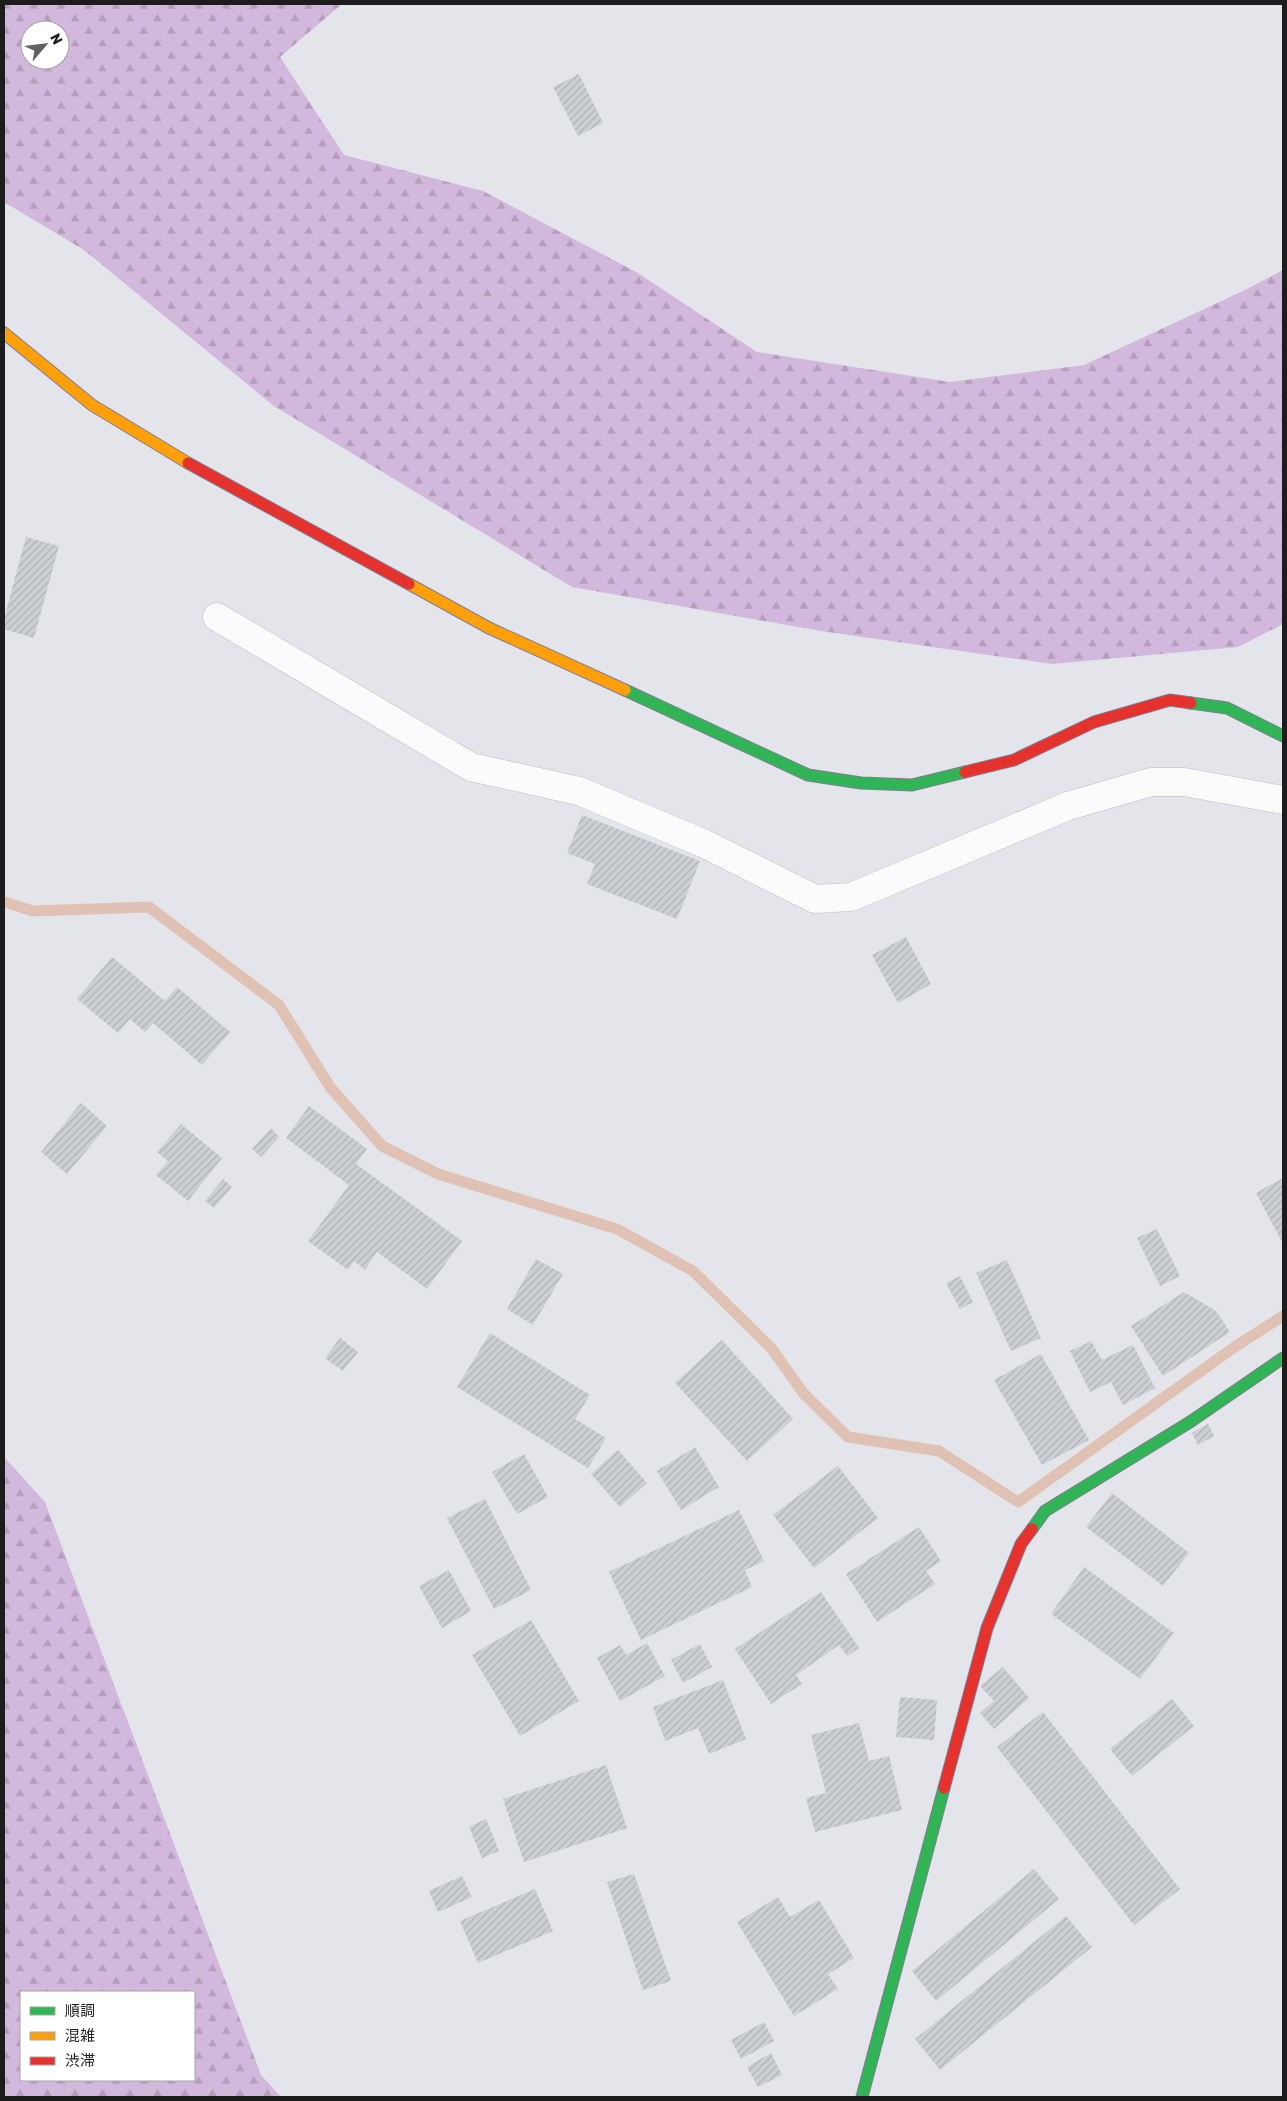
<svg xmlns="http://www.w3.org/2000/svg" width="1287" height="2101" font-family="Rubik,'Noto Sans JP',sans-serif">
	<style>
		.forest { fill: url(#forest-firs); fill-rule: evenodd }
		.lines { fill: none; stroke-linecap: round; stroke-linejoin: round }
		.stream { stroke: #e0c2b5; stroke-width: 11 }
		.building { fill: url(#building-hatch) }
		.street-casing { stroke: #bdbdc0; stroke-width: 29 }
		.fast-casing { stroke: #807c96; stroke-width: 13 }
		.slow-casing { stroke: #807c96; stroke-width: 13 }
		.jam-casing { stroke: #807c96; stroke-width: 13 }
		.street { stroke: #fbfbfc; stroke-width: 28 }
		.fast { stroke: #30b455; stroke-width: 11 }
		.slow { stroke: #ff9f0a; stroke-width: 11 }
		.jam { stroke: #e5322d; stroke-width: 11 }
	</style>
	<defs>
		<pattern id="forest-firs" width="22" height="20" patternUnits="userSpaceOnUse" patternTransform="scale(1.25)"><rect width="22" height="20" fill="#d2b8dc"/><path d="M5 1l3.5 6h-7zM16 11l3.5 6h-7z" fill="#b49ebc"/></pattern>
		<pattern id="building-hatch" width="6" height="6" patternUnits="userSpaceOnUse" patternTransform="scale(1.25)"><rect width="6" height="6" fill="#cccfd4"/><path d="M-1 1l2-2M0 6l6-6M5 7l2-2" fill="none" stroke="#afb1b5"/></pattern>
	</defs>
	<rect width="100%" height="100%" fill="#e4e5eb"/>
	<g class="forest">
		<path d="M4 4H342L280 57 344 155 483 191 638 273 757 352 950 382 1084 365 1243 291 1283 270V624L1238 647 1052 664 821 631 572 587 274 406 84 250 4 202ZM30 30H60V60H30Z"/>
		<path d="M4 1457 45 1502 261 2075 281 2097H4ZM21 1992H194V2080H21Z"/>
	</g>
	<g class="lines">
		<polyline class="stream" points="4,902 33,911 149,907 279,1005 330,1087 382,1146 438,1174 617,1229 693,1271 772,1349 804,1394 848,1437 939,1451 1018,1502 1236,1346 1283,1316"/>
	</g>
	<g class="building">
		<polygon points="579,74 603,123 578,136 553,87"/>
		<polygon points="26,537 59,546 34,638 4,629 4,619"/>
		<polygon points="582,815 700,861 677,919 587,884 595,864 567,853"/>
		<polygon points="906,937 931,984 898,1003 872,955"/>
		<polygon points="112,957 165,1001 177,987 230,1032 202,1065 153,1023 145,1032 130,1019 118,1033 77,999"/>
		<polygon points="81,1103 107,1126 67,1174 41,1152"/>
		<polygon points="309,1106 367,1149 356,1164 462,1241 427,1289 377,1252 365,1270 354,1261 348,1270 308,1241 349,1185 286,1138"/>
		<polygon points="181,1124 222,1158 188,1201 156,1175 168,1161 157,1152"/>
		<polygon points="271,1128 279,1137 261,1157 252,1149"/>
		<polygon points="1283,1178 1283,1244 1256,1193"/>
		<polygon points="223,1179 232,1187 214,1208 205,1201"/>
		<polygon points="1157,1229 1180,1276 1160,1286 1137,1238"/>
		<polygon points="536,1259 563,1274 533,1325 507,1309"/>
		<polygon points="1007,1260 1041,1338 1011,1351 976,1273"/>
		<polygon points="960,1276 973,1302 960,1309 946,1283"/>
		<polygon points="1184,1292 1216,1311 1230,1332 1163,1376 1131,1326"/>
		<polygon points="490,1333 590,1395 575,1419 606,1438 588,1468 457,1387"/>
		<polygon points="340,1338 358,1352 343,1371 325,1358"/>
		<polygon points="722,1340 793,1419 747,1461 675,1383"/>
		<polygon points="1091,1341 1102,1360 1133,1345 1155,1388 1123,1405 1111,1382 1090,1392 1070,1351"/>
		<polygon points="1041,1354 1089,1440 1042,1465 994,1380"/>
		<polygon points="1208,1424 1214,1436 1198,1445 1192,1433"/>
		<polygon points="695,1447 719,1487 681,1510 657,1471"/>
		<polygon points="618,1450 647,1483 620,1507 591,1474"/>
		<polygon points="524,1454 548,1497 517,1514 492,1472"/>
		<polygon points="838,1466 878,1518 814,1568 773,1515"/>
		<polygon points="1112,1493 1189,1553 1163,1586 1086,1527"/>
		<polygon points="485,1499 531,1590 494,1609 447,1518"/>
		<polygon points="739,1510 764,1561 745,1570 752,1587 641,1640 609,1572"/>
		<polygon points="919,1527 941,1561 926,1571 935,1584 877,1622 846,1574"/>
		<polygon points="1084,1567 1174,1633 1140,1679 1051,1614"/>
		<polygon points="449,1570 471,1611 442,1628 419,1586"/>
		<polygon points="821,1592 859,1648 847,1656 839,1645 796,1675 802,1684 771,1704 735,1649"/>
		<polygon points="531,1620 579,1701 520,1736 472,1655"/>
		<polygon points="647,1643 665,1676 620,1701 597,1658 620,1645 626,1655"/>
		<polygon points="700,1644 712,1667 683,1683 671,1660"/>
		<polygon points="1003,1667 1029,1698 994,1729 980,1713 994,1701 980,1686"/>
		<polygon points="723,1680 746,1739 709,1754 698,1728 665,1741 653,1707"/>
		<polygon points="900,1697 937,1700 934,1740 896,1737"/>
		<polygon points="1172,1699 1194,1726 1132,1776 1110,1749"/>
		<polygon points="1043,1712 1180,1889 1134,1925 997,1747"/>
		<polygon points="859,1723 869,1761 889,1756 902,1810 815,1832 806,1798 826,1793 811,1735"/>
		<polygon points="606,1765 627,1828 524,1862 503,1799"/>
		<polygon points="486,1819 499,1851 482,1858 469,1827"/>
		<polygon points="1034,1869 1059,1899 936,2001 912,1971"/>
		<polygon points="634,1874 671,1981 643,1990 607,1882"/>
		<polygon points="462,1876 472,1897 438,1912 429,1891"/>
		<polygon points="535,1889 553,1931 478,1963 460,1921"/>
		<polygon points="778,1897 790,1917 819,1900 854,1958 828,1974 838,1989 794,2016 737,1922"/>
		<polygon points="1066,1916 1092,1947 940,2070 915,2039"/>
		<polygon points="764,2022 774,2041 741,2059 731,2040"/>
		<polygon points="771,2053 782,2075 758,2087 747,2067"/>
	</g>
	<g class="lines">
		<defs>
			<polyline id="street" points="217,617 471,767 579,791 705,844 815,899 851,897 1068,806 1151,782 1184,782 1283,800"/>
			<g id="fast">
				<polyline points="625,690 808,775 861,783 912,785 965,772"/>
				<polyline points="1191,703 1227,708 1283,736"/>
				<polyline points="1032,1529 1045,1511 1190,1422 1283,1358"/>
				<polyline points="862,2097 944,1788"/>
			</g>
			<g id="slow">
				<polyline points="4,333 92,405 188,463"/>
				<polyline points="409,584 489,628 625,690"/>
			</g>
			<g id="jam">
				<polyline points="188,463 409,584"/>
				<polyline points="965,772 1014,760 1094,722 1170,700 1191,703"/>
				<polyline points="944,1788 987,1628 1021,1544 1032,1529"/>
			</g>
		</defs>
		<use href="#street" class="street-casing"/>
		<use href="#fast" class="fast-casing"/>
		<use href="#slow" class="slow-casing"/>
		<use href="#jam" class="jam-casing"/>
		<use href="#street" class="street"/>
		<use href="#fast" class="fast"/>
		<use href="#slow" class="slow"/>
		<use href="#jam" class="jam"/>
	</g>
	<rect width="1287" height="2101" fill="none" stroke="#1c1c1c" stroke-width="10"/>
	<rect x="20" y="1991" width="175" height="90" fill="#ffffff" stroke="#a4a4a4"/>
	<rect x="30" y="2007" width="25" height="8" fill="#30b455" stroke="#a4a4a4"/>
	<text x="65" y="2016" font-size="15" fill="#1c1c1c">順調</text>
	<rect x="30" y="2032" width="25" height="8" fill="#ff9f0a" stroke="#a4a4a4"/>
	<text x="65" y="2041" font-size="15" fill="#1c1c1c">混雑</text>
	<rect x="30" y="2057" width="25" height="8" fill="#e5322d" stroke="#a4a4a4"/>
	<text x="65" y="2066" font-size="15" fill="#1c1c1c">渋滞</text>
	<g transform="translate(45 45) rotate(62)"><circle r="24" fill="#ffffff" stroke="#a4a4a4"/>
	<path d="M0-4L9 19L0 12L-9 19Z" fill="#626264"/>
	<text y="-8" font-size="14" font-weight="bold" text-anchor="middle" fill="#1c1c1c">N</text>
	</g>
</svg>
